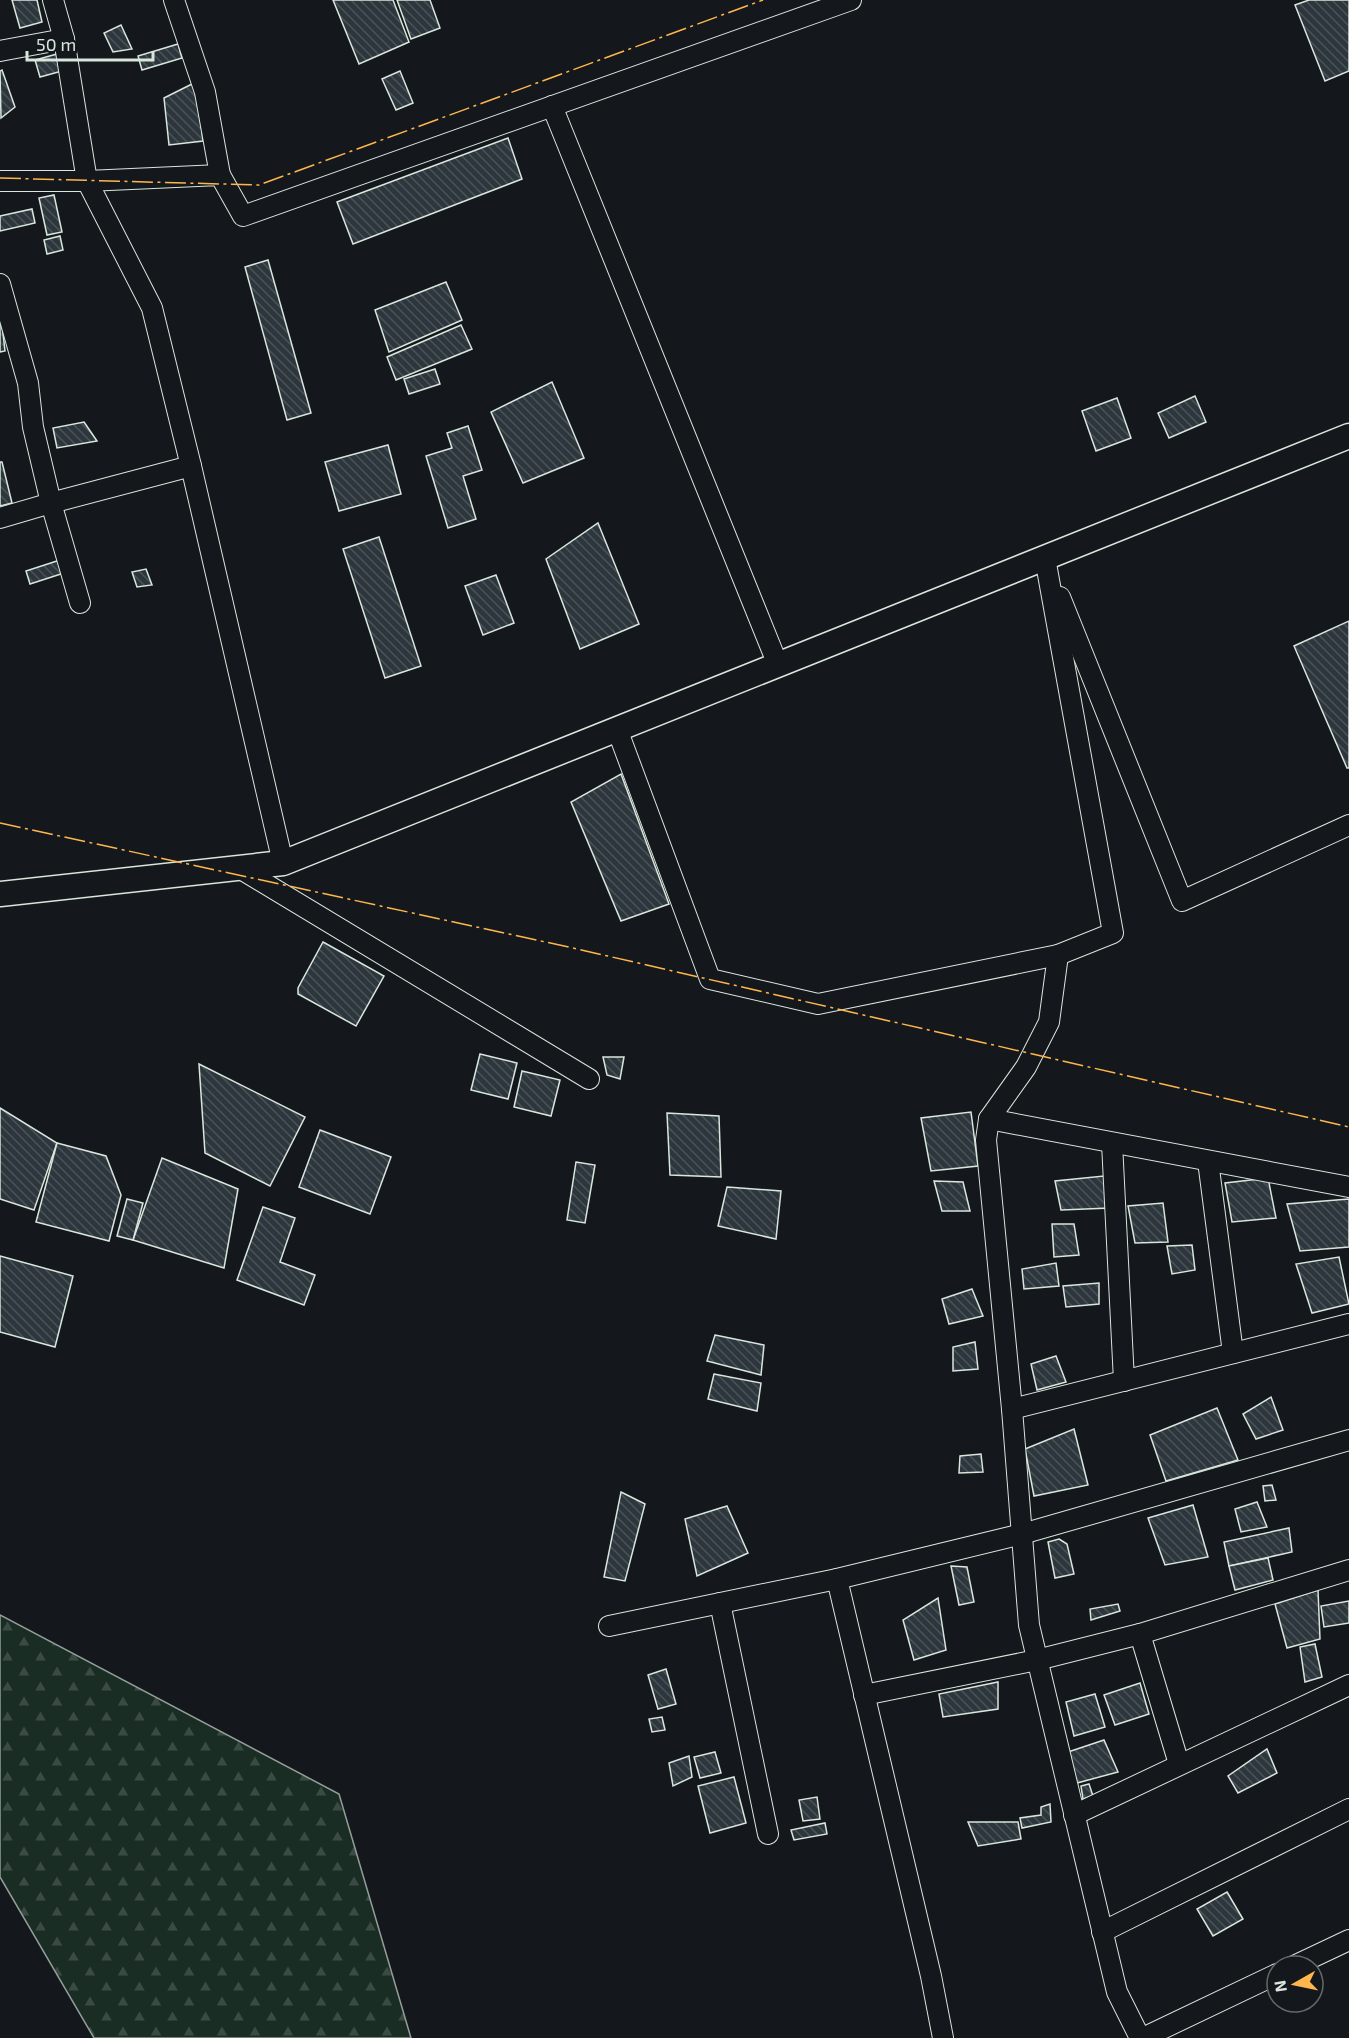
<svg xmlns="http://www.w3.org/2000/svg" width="1349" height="2038" font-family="'Exo 2',sans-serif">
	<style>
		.forest { fill: url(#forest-firs); stroke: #939e99; stroke-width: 1.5 }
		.building { fill: url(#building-back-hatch); stroke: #d8e6dc; stroke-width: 1.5 }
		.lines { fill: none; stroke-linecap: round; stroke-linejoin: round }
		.minor-casing { stroke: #d8e6dc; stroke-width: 22 }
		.major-casing { stroke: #d8e6dc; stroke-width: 27 }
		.minor { stroke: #14181c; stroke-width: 20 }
		.major { stroke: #14181c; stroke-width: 24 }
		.power { stroke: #ffb74d; stroke-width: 1.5; stroke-dasharray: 21 4.5 3 4.5; stroke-linecap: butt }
	</style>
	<defs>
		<pattern id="forest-firs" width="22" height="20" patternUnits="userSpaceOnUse" patternTransform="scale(1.5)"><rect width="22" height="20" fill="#1a2d24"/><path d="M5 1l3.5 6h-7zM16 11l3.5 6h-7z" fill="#3b4b43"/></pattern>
		<pattern id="building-back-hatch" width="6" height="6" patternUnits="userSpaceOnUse" patternTransform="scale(1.5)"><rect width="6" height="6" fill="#2c363c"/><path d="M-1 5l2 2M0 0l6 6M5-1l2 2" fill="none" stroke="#4a5358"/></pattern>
	</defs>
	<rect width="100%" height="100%" fill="#14181c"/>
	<polygon class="forest" points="0,1615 339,1794 411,2038 94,2038 0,1877"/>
	<g class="building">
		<polygon points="12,0 37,0 42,22 20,28"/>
		<polygon points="333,0 393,0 409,42 359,64"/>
		<polygon points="397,0 430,0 440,28 411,39"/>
		<polygon points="1309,0 1349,0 1349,71 1325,81 1295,5"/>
		<polygon points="121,25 132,49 113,52 104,33"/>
		<polygon points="178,44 182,58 142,70 138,56"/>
		<polygon points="57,54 62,71 40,77 35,60"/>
		<polygon points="2,70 15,107 1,118 0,71"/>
		<polygon points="400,71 413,103 396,110 382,79"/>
		<polygon points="196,82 203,141 169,145 164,98"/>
		<polygon points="508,138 522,179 353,244 337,202"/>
		<polygon points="54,195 62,232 47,235 39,198"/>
		<polygon points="32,209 35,223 0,231 0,216"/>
		<polygon points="60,236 63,250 47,254 44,240"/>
		<polygon points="268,260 311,413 287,420 245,267"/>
		<polygon points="446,282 462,320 389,352 375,310"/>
		<polygon points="2,325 5,351 0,352 0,326"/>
		<polygon points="461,325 472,349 396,380 387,357"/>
		<polygon points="435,369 440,384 409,394 404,379"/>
		<polygon points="552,382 584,458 523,483 491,412"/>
		<polygon points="1195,396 1206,422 1169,438 1158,413"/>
		<polygon points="1117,398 1131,438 1096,451 1082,411"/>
		<polygon points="84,422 97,441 57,448 53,428"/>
		<polygon points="468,426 482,470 463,476 476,519 448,528 426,456 452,448 447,433"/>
		<polygon points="388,445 401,494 339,511 325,462"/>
		<polygon points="0,462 2,462 12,503 0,506"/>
		<polygon points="598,523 639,624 580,649 546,559"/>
		<polygon points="379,537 421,666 385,678 343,549"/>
		<polygon points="60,560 64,573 30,584 26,571"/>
		<polygon points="146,569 152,585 137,587 132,572"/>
		<polygon points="496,575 514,623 483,635 465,586"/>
		<polygon points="1349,621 1349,768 1347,768 1294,646"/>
		<polygon points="621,774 669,904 621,921 571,802"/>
		<polygon points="323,942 384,976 356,1026 298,994 298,988"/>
		<polygon points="480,1054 517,1063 508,1099 471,1090"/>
		<polygon points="603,1057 624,1057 620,1079 607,1075"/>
		<polygon points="199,1064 305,1117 270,1186 205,1153"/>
		<polygon points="522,1071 560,1080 551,1116 514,1107"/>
		<polygon points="0,1108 57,1143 34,1210 0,1199"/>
		<polygon points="971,1112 978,1166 931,1171 921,1118"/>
		<polygon points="667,1113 719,1116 721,1177 670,1175"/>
		<polygon points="320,1130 391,1157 370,1214 299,1187"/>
		<polygon points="57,1143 106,1156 121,1195 109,1241 36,1222"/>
		<polygon points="162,1158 238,1189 224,1268 133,1240"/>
		<polygon points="576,1162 595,1165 585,1223 567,1220"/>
		<polygon points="1104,1176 1110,1208 1061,1210 1055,1181"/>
		<polygon points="1268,1178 1276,1218 1232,1222 1225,1183"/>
		<polygon points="934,1181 963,1182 970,1211 942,1211"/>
		<polygon points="727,1187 781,1191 776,1239 718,1226"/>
		<polygon points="127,1199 143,1203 133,1240 117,1236"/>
		<polygon points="1349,1199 1349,1247 1300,1251 1287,1204"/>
		<polygon points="1163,1203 1168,1242 1135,1243 1128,1206"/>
		<polygon points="263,1207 295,1218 280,1262 315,1275 304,1305 237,1280"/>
		<polygon points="1052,1224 1074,1224 1079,1255 1054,1257"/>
		<polygon points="1192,1245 1195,1270 1172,1274 1167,1246"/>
		<polygon points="0,1256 73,1276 55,1347 0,1332"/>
		<polygon points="1339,1257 1349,1304 1312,1313 1296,1264"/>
		<polygon points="1056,1263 1059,1286 1024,1289 1022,1269"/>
		<polygon points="1099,1283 1099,1304 1066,1307 1063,1286"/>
		<polygon points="972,1289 983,1316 949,1324 942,1299"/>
		<polygon points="715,1335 764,1345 761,1375 707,1361"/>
		<polygon points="975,1342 978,1369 953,1371 953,1347"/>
		<polygon points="1056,1356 1066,1382 1037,1390 1031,1364"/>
		<polygon points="714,1374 761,1383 757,1411 708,1399"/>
		<polygon points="1271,1397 1283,1430 1256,1439 1243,1414"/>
		<polygon points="1217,1408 1238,1460 1166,1481 1150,1435"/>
		<polygon points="1074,1429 1088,1485 1034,1496 1025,1449"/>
		<polygon points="981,1454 983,1472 959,1473 960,1456"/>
		<polygon points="1272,1485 1276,1500 1265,1501 1263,1486"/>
		<polygon points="621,1492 645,1504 625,1581 604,1577"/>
		<polygon points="1257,1502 1267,1527 1241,1532 1235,1509"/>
		<polygon points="1193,1505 1208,1557 1165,1565 1148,1518"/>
		<polygon points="727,1506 748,1553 697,1576 685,1519"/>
		<polygon points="1289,1528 1292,1552 1229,1566 1224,1542"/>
		<polygon points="1059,1539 1067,1544 1074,1574 1055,1578 1048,1542"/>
		<polygon points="1268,1558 1273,1580 1235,1590 1229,1566"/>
		<polygon points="951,1566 967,1567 974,1602 959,1605"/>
		<polygon points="1318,1590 1320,1639 1287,1648 1275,1604"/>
		<polygon points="938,1598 946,1650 914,1660 903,1620"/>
		<polygon points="1349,1601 1349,1623 1324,1627 1321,1606"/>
		<polygon points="1118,1604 1120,1611 1091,1620 1090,1609"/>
		<polygon points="1315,1644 1322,1677 1305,1682 1300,1647"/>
		<polygon points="666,1669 676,1704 658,1709 648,1675"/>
		<polygon points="998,1682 998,1709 943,1717 939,1694"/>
		<polygon points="1140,1683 1149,1714 1115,1725 1104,1695"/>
		<polygon points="1095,1694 1105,1727 1074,1736 1066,1702"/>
		<polygon points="662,1717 665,1730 652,1732 649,1719"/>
		<polygon points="1104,1740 1118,1772 1077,1783 1068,1752"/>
		<polygon points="1267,1749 1277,1773 1238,1793 1228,1776"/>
		<polygon points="715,1752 721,1773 700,1778 694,1757"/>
		<polygon points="689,1756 692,1777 673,1786 669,1763"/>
		<polygon points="734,1777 746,1823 710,1833 698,1786"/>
		<polygon points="1089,1784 1093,1796 1083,1799 1081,1786"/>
		<polygon points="817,1797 820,1819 803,1821 799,1800"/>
		<polygon points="1050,1804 1051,1822 1022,1828 1020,1818 1041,1815 1041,1807"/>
		<polygon points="968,1822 1018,1822 1021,1839 978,1846"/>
		<polygon points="825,1823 827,1834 794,1840 791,1830"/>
		<polygon points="1227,1892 1243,1919 1213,1936 1197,1909"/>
	</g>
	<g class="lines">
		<defs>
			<g id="minor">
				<polyline points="53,0 64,39 87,181 152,308 191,466 283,863"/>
				<polyline points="174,0 205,92 220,175"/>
				<polyline points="0,51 64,39"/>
				<polyline points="552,106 778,665"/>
				<polyline points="0,181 87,181 220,175 243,216 851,0"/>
				<polyline points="0,284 28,383 33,427 51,503 80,603"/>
				<polyline points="0,518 51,503 191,466"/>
				<polyline points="1060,597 1182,901 1349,825"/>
				<polyline points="617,729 710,979 818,1004 1058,955 1113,933 1045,558"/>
				<polyline points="241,869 589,1079"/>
				<polyline points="1058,955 1049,1022 1026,1067 989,1119 986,1140 1012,1409 1029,1625 1117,1992 1140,2038"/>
				<polyline points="989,1119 1349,1187"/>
				<polyline points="1112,1143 1124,1381"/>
				<polyline points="1208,1161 1233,1353"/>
				<polyline points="1012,1409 1349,1324"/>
				<polyline points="720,1603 768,1834"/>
				<polyline points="609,1626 837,1579"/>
				<polyline points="1140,1634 1179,1764"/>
				<polyline points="864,1695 1037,1660 1140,1634 1349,1570"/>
				<polyline points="1074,1815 1349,1685"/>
				<polyline points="1102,1932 1349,1809"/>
				<polyline points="1294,1966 1349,1940"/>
				<polyline points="943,2038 931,1976 837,1579 1022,1534 1349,1440"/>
				<polyline points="1143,2038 1277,1974"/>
			</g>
			<polyline id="major" points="0,894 283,863 1349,436"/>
		</defs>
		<use href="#minor" class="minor-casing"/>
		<use href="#major" class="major-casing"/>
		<use href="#minor" class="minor"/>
		<use href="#major" class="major"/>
		<g class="power">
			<polyline points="0,178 259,185 763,0"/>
			<polyline points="0,823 573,948 1349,1127"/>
		</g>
	</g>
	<g transform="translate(1295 1984) rotate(261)"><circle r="28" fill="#14181c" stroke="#626a69" stroke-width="1.5"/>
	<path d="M0-4.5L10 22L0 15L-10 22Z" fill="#ffb74d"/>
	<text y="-9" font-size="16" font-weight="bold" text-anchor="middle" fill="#d8e6dc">N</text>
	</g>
	<path d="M27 51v9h126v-9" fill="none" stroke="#d8e6dc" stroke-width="3"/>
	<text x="36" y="51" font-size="18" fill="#d8e6dc" stroke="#14181c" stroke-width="4.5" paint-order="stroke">50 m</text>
</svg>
